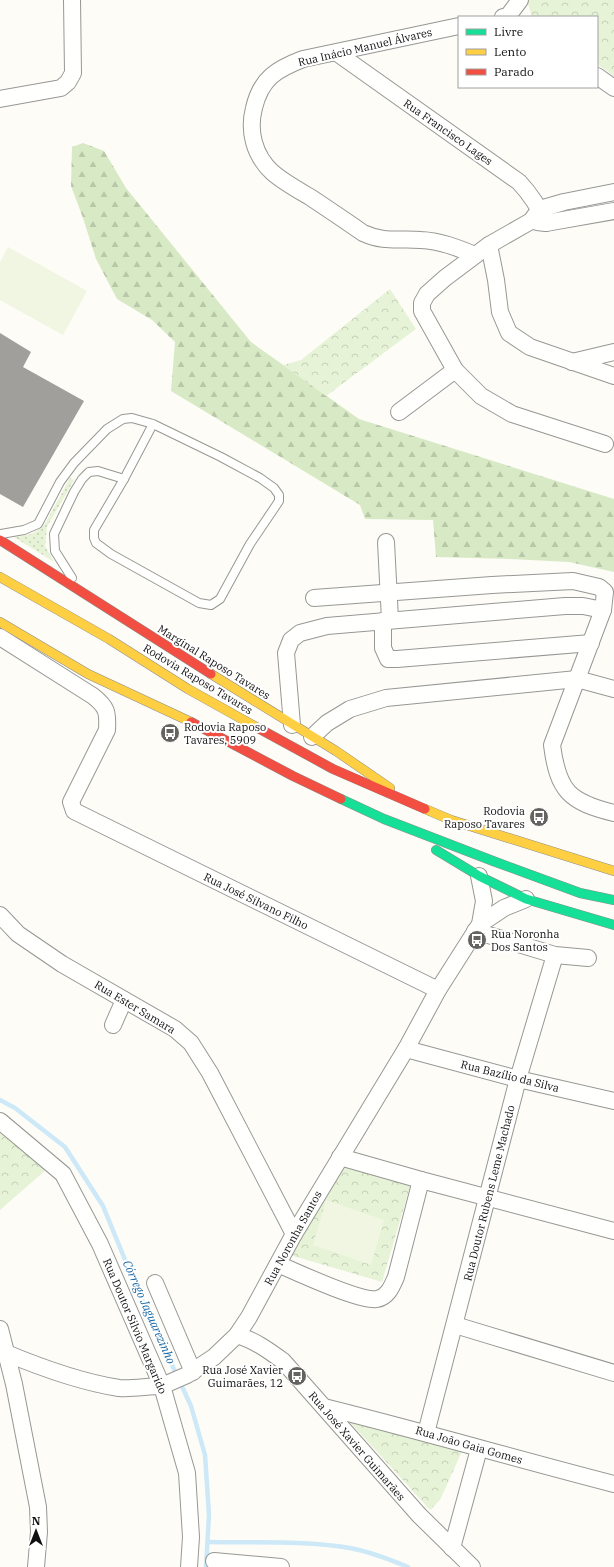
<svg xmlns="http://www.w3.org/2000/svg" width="614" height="1567" font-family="'IBM Plex Serif',serif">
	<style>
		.grass { fill: url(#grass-dots) }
		.forest { fill: url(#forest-firs) }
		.park { fill: url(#park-crowns) }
		.pitch { fill: #f0f6e1 }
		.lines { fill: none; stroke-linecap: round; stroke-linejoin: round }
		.stream { stroke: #cde8f7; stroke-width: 4.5 }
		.building { fill: #a19f9c }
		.lane-casing { stroke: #979795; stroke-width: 10 }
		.street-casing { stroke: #979795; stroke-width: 18 }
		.fast-casing { stroke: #8e8d8b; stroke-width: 10 }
		.slow-casing { stroke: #8e8d8b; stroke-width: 10 }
		.jam-casing { stroke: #8e8d8b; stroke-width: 10 }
		.lane { stroke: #fffffe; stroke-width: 8 }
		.street { stroke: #fffffe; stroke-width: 16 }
		.fast { stroke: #16e098; stroke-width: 9 }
		.slow { stroke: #ffcf43; stroke-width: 9 }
		.jam { stroke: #f24e42; stroke-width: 9 }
		.labels { text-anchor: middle; stroke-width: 4; stroke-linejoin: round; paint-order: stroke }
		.street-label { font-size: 11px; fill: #111; stroke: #fff }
		.poi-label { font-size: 11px; fill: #111; stroke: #fff; text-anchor: start }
		.water-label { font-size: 12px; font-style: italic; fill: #1768a6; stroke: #fff }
	</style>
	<defs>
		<pattern id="grass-dots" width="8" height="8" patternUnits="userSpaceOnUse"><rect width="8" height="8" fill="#e7f3d7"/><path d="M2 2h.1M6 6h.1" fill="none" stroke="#c5cfb8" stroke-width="1.8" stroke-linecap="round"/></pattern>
		<pattern id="forest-firs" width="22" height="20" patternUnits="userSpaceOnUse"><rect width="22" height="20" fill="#d8eac5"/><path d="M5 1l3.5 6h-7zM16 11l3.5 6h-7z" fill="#b8c8a8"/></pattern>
		<pattern id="park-crowns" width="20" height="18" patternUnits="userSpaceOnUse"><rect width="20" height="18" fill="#e7f3d7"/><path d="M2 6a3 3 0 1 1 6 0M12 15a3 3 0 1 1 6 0" fill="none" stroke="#c5cfb8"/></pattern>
	</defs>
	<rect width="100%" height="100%" fill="#fdfcf7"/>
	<path class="grass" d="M70 478 74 480 47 527 45 546 54 562 14 537C27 536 36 534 45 524Z"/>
	<polygon class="forest" points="83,143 104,151 126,188 251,342 359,419 614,499 614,572 569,562 511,559 436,557 433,520 365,519 360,505 171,391 175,342 152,320 117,299 96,259 83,218 71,186 72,147"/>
	<g class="park">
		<polygon points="527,0 614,0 614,76 597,64 597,17 532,17"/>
		<polygon points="390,289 416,329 326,396 283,365 301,360"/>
		<polygon points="0,1131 47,1169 0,1210"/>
		<polygon points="341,1164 411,1183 382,1282 290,1255"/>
		<polygon points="348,1420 464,1447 440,1500 430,1510"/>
	</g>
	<g class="pitch">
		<polygon points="8,247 87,291 63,335 0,300 0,262"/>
		<polygon points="326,1200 384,1220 371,1265 313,1245"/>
	</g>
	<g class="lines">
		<g class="stream">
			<polyline points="0,1100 15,1108 65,1147 103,1206 137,1289 191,1406 205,1455 209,1515 206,1567"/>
			<path d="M208 1542C255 1543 304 1540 350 1548 371 1552 389 1559 408 1567"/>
		</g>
	</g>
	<polygon class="building" points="0,333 31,352 23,367 84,401 23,507 0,494"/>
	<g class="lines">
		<defs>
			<g id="lane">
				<polyline points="1,534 24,530 38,524 60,482 74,463 107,429 123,419 132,418 153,424 221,457 260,478 274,488 279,495 279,501 275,507 250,544 220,599 211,605 199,603 111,554 96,543 94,538 94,530 124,479 153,424"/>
				<polyline points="72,578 55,551 54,534 74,492 82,479 89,472 98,471 124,479"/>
			</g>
			<g id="street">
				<polyline points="503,17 508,16 520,0"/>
				<path d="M459 26 303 59C277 69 261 78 254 108 248 131 254 155 272 172 282 181 298 190 310 197 328 209 346 221 363 233 385 243 399 238 421 240 441 241 458 248 475 255"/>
				<path d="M337 53 519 182C531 195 539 207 546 223"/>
				<polyline points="597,76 614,88"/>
				<polyline points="0,99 61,88 68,82 73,73 72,0"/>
				<polyline points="537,222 546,223 614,211"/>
				<polyline points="489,245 496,280 500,312 509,333 530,347 614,376"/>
				<polyline points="572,362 614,352"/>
				<polyline points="399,412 455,370"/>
				<polyline points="605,444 512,414 481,396 455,370 422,311 422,303 427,294 445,278 489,245 531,221 540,209 564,202 614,192"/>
				<polyline points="386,542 390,620"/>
				<polyline points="314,598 492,585 573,581 599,587 605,592 603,610"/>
				<polyline points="383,621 383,648 388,659 397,659 591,643"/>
				<path d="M0 637 93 696C107 707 108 712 107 730L71 802 74 811 438 990"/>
				<path d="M292 725 286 653 291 640 300 633 327 626 565 606H583L603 610 552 745C558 791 569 802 614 813"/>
				<polyline points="312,737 327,723 350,709 386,698 577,679 614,689"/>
				<polyline points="0,915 18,934 62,964 175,1029 191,1043 210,1073 294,1234"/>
				<polyline points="480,924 504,908 526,899"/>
				<polyline points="475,931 555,955 588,958"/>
				<polyline points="113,1025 124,1000"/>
				<polyline points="406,1049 518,1079 614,1101"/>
				<polyline points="0,1121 63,1174 100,1244 162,1386 187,1473 191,1537 189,1567"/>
				<polyline points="340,1157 421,1180 614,1231"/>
				<path d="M278 1264C296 1272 361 1302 377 1299 388 1297 392 1286 396 1277L421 1180"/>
				<polyline points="155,1283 193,1372"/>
				<polyline points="455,1325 614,1373"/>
				<polyline points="0,1329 14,1384 38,1507 39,1532 36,1567"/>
				<path d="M237 1335C254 1340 268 1350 283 1361L419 1515 472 1567"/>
				<path d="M6 1353C42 1368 80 1382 119 1388 133 1389 148 1386 162 1386L187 1375 214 1357 237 1335 249 1317 294 1234 406 1049 438 990 480 924 484 901 479 876"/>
				<path d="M324 1407C421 1431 517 1459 614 1484"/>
				<polyline points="426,1433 518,1079 555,955"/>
				<polyline points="452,1548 479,1449"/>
				<polyline points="214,1561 281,1567"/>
			</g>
			<g id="fast">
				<polyline points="341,799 384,819 493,861 580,893 614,900"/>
				<polyline points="436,850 479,876 526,899 614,925"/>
			</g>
			<g id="slow">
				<polyline points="0,577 109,639 188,689 258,728"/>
				<polyline points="0,622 88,674 191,722"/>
				<polyline points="211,674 336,751 390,788"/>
				<polyline points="425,809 451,820 614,871"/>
			</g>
			<g id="jam">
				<polyline points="0,540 211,674"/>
				<polyline points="191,722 293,776 341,799"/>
				<polyline points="258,728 333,769 425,809"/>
			</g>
		</defs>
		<use href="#lane" class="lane-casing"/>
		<use href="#street" class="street-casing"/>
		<use href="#fast" class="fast-casing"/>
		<use href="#slow" class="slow-casing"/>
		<use href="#jam" class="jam-casing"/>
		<use href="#lane" class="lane"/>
		<use href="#street" class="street"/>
		<use href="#fast" class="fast"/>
		<use href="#slow" class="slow"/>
		<use href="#jam" class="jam"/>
	</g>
	<defs>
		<symbol id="bus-disc" viewBox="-11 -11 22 22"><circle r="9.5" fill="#646362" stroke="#fff"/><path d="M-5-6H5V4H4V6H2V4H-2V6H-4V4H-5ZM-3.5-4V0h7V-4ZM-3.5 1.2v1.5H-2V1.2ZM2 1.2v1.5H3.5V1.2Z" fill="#fff"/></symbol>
	</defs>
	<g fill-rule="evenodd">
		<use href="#bus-disc" x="159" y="722" width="22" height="22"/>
		<use href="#bus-disc" x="528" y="806" width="22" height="22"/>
		<use href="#bus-disc" x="466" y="929" width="22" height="22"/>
		<use href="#bus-disc" x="286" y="1365" width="22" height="22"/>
	</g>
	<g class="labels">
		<g class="street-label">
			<text transform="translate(365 47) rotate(-13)" y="4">Rua Inácio Manuel Álvares</text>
			<text transform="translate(448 132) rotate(35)" y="4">Rua Francisco Lages</text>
			<text transform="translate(214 662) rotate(32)" y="4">Marginal Raposo Tavares</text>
			<text transform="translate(198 679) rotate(31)" y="4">Rodovia Raposo Tavares</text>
			<text transform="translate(256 901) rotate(26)" y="4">Rua José Silvano Filho</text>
			<text transform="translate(135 1007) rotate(31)" y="4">Rua Ester Samara</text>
			<text transform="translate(510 1076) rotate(14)" y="4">Rua Bazílio da Silva</text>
			<text transform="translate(489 1193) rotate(-76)" y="4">Rua Doutor Rubens Leme Machado</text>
			<text transform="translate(293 1238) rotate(-61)" y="4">Rua Noronha Santos</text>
			<text transform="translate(135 1326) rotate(67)" y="4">Rua Doutor Silvio Margarido</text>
			<text transform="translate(469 1445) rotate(16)" y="4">Rua João Gaia Gomes</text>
			<text transform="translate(357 1446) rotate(49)" y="4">Rua José Xavier Guimarães</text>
		</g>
		<g class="poi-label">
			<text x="184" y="731">Rodovia Raposo<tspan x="184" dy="13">Tavares, 5909</tspan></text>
			<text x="525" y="815" text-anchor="end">Rodovia<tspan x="525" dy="13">Raposo Tavares</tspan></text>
			<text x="491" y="938">Rua Noronha<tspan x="491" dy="13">Dos Santos</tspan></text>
			<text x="283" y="1374" text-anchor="end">Rua José Xavier<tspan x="283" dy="13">Guimarães, 12</tspan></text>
		</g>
		<g class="water-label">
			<text transform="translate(149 1312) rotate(66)" y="4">Córrego Jaguarezinho</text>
		</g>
	</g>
	<rect x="458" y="16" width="140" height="72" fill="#ffffff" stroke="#a0a0a0"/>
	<rect x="466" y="29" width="20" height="6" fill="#16e098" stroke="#a0a0a0"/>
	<text x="494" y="36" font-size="12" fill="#111111">Livre</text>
	<rect x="466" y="49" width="20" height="6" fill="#ffcf43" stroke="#a0a0a0"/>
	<text x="494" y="56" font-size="12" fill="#111111">Lento</text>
	<rect x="466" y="69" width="20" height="6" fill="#f24e42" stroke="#a0a0a0"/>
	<text x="494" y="76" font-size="12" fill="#111111">Parado</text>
	<g transform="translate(36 1531)" stroke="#ffffff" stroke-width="3" paint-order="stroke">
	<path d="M0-3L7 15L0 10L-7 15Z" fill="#111111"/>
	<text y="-6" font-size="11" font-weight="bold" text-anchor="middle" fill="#111111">N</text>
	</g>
</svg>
